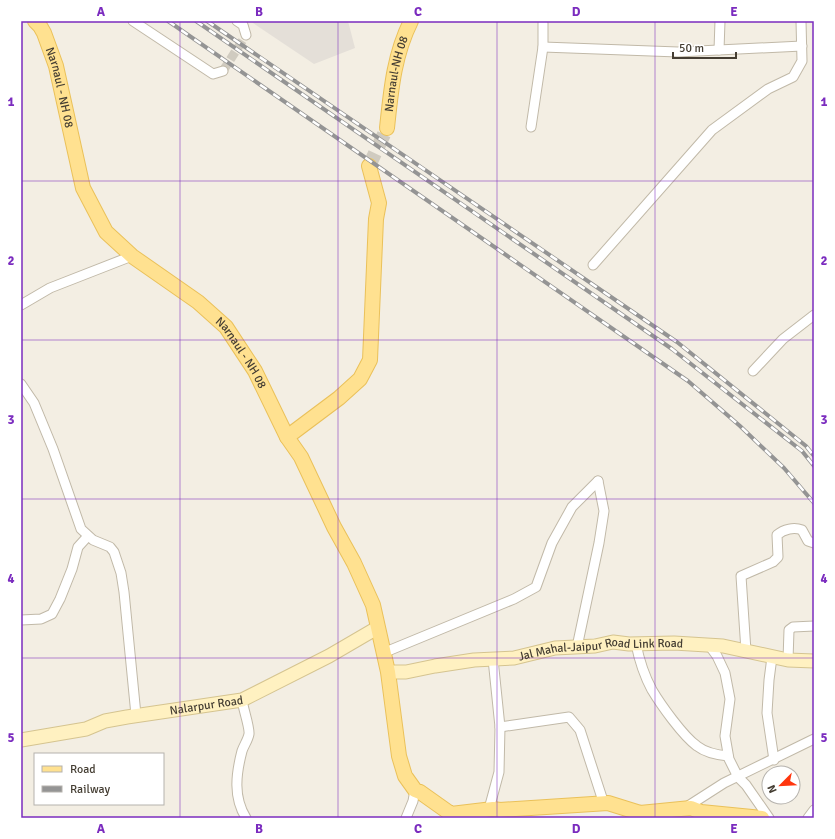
<svg xmlns="http://www.w3.org/2000/svg" width="835" height="839" font-family="Signika,sans-serif">
	<style>
		.industrial { fill: #e4dfd8 }
		.lines { fill: none; stroke-linecap: round; stroke-linejoin: round }
		.street-tunnel { stroke: #d0cbc0; stroke-width: 9; stroke-dasharray: 9 4.5; stroke-linecap: butt }
		.primary-tunnel { stroke: #d0cbc0; stroke-width: 14; stroke-dasharray: 14 7; stroke-linecap: butt }
		.street-casing { stroke: #c1b9a8; stroke-width: 11 }
		.secondary-casing { stroke: #d5c490; stroke-width: 15 }
		.primary-casing { stroke: #eac15a; stroke-width: 16 }
		.street { stroke: #fff; stroke-width: 9 }
		.secondary { stroke: #fff1c1; stroke-width: 13 }
		.primary { stroke: #ffe190; stroke-width: 14 }
		.rail-casing { stroke: #949494; stroke-width: 4 }
		.rail { stroke: #fff; stroke-width: 2.5; stroke-dasharray: 8; stroke-linecap: butt }
		.grid { fill: none; stroke: #7b2cbf; stroke-width: 1; stroke-opacity: 0.55 }
		.labels { text-anchor: middle; stroke-width: 3; stroke-linejoin: round; paint-order: stroke }
		.street-label { font-size: 12px; fill: #453e33; stroke: #fff }
		.neatline { fill: none; stroke: #7b2cbf; stroke-width: 1.5 }
		.grid-label { font-size: 13px; text-anchor: middle; font-weight: bold; fill: #7b2cbf }
	</style>
	<rect width="100%" height="100%" fill="#f3eee3"/>
	<polygon class="industrial" points="250,21 348,21 355,48 314,64"/>
	<g class="lines">
		<polyline class="street-tunnel" points="223,71 246,35"/>
		<polyline class="primary-tunnel" points="369,166 387,128"/>
		<defs>
			<g id="street">
				<polyline points="133,21 213,74 223,71"/>
				<polyline points="237,21 243,25 246,35"/>
				<polyline points="543,47 678,52 802,46"/>
				<polyline points="719,50 720,21"/>
				<polyline points="531,127 543,47 543,23"/>
				<polyline points="593,265 712,130 768,89 793,77 802,61 801,21"/>
				<polyline points="21,305 50,288 132,256"/>
				<polyline points="753,371 783,339 814,315"/>
				<polyline points="21,384 34,403 53,449 81,529 93,540 110,547 114,552 121,573 124,592 136,715"/>
				<polyline points="21,620 41,619 52,614 60,599 72,569 78,547 88,536"/>
				<path d="M636 644C639 659 645 677 652 690 661 705 683 736 697 746 706 753 717 755 728 756"/>
				<polyline points="709,645 717,656 725,673 730,699 725,736 729,759 738,777 746,785 769,818"/>
				<polyline points="577,647 599,543 604,511 598,481"/>
				<path d="M746 651 741 576 773 562 778 557 777 535C784 529 794 527 802 530L808 541 814 543"/>
				<polyline points="383,653 514,599 536,587 552,543 572,507 598,481"/>
				<polyline points="772,657 769,680 767,713 774,760"/>
				<polyline points="788,660 789,630 793,627 814,626"/>
				<path d="M242 700C243 708 250 728 249 734 248 740 244 745 242 751 236 774 233 797 246 818"/>
				<polyline points="500,727 569,717 580,730 604,804"/>
				<polyline points="685,808 724,783 814,739"/>
				<polyline points="489,809 499,772 500,727 493,659"/>
				<polyline points="406,818 413,801 415,790"/>
				<polyline points="808,818 814,810"/>
			</g>
			<g id="secondary">
				<path id="s1" d="M388 672H406L435 666 474 660 514 658 555 648 595 646 613 642 629 644 674 643 723 646 788 660 814 661"/>
				<path id="s2" d="M21 740 86 729 105 721 127 717 242 700 329 656 377 628"/>
			</g>
			<g id="primary">
				<path id="s3" d="M35 21 40 26 44 33 56 66 83 188 106 232 132 256 198 302 226 327 255 371 287 437 301 457 334 527 354 563 373 605 388 672 399 756 405 776 415 790 420 792 451 814 493 809 500 810 608 803 640 813 691 808 701 812 762 818"/>
				<path id="s4" d="M387 128C391 90 394 55 411 21"/>
				<polyline points="287,437 339,398 360,379 370,360 376,219 379,203 369,166"/>
			</g>
		</defs>
		<use href="#street" class="street-casing"/>
		<use href="#secondary" class="secondary-casing"/>
		<use href="#primary" class="primary-casing"/>
		<use href="#street" class="street"/>
		<use href="#secondary" class="secondary"/>
		<use href="#primary" class="primary"/>
		<defs>
			<g id="rail">
				<polyline points="168,21 688,381 740,426 784,468 814,503"/>
				<polyline points="196,21 672,349 802,451 814,466"/>
				<polyline points="207,21 677,342 806,446 814,456"/>
			</g>
		</defs>
		<use href="#rail" class="rail-casing"/>
		<use href="#rail" class="rail"/>
	</g>
	<path class="grid" d="M180 21V818M338 21V818M497 21V818M655 21V818M21 181H814M21 340H814M21 499H814M21 658H814"/>
	<g class="labels">
		<g class="street-label">
			<text dy="4" stroke="none"><textPath href="#s4" startOffset="55">Narnaul-NH 08</textPath></text>
			<text dy="4" stroke="none"><textPath href="#s3" startOffset="72">Narnaul - NH 08</textPath></text>
			<text dy="4" stroke="none"><textPath href="#s3" startOffset="408">Narnaul - NH 08</textPath></text>
			<text dy="4" stroke="none"><textPath href="#s1" startOffset="215">Jal Mahal-Jaipur Road Link Road</textPath></text>
			<text dy="4" stroke="none"><textPath href="#s2" startOffset="189">Nalarpur Road</textPath></text>
		</g>
	</g>
	<rect width="835" height="839" fill="none" stroke="#ffffff" stroke-width="44"/>
	<rect x="34" y="753" width="130" height="52" fill="#ffffff" stroke="#b5b2ad"/>
	<rect x="42" y="766" width="20" height="6" fill="#ffe190" stroke="#b5b2ad"/>
	<text x="70" y="773" font-size="12" fill="#453e33">Road</text>
	<rect x="42" y="786" width="20" height="6" fill="#949494" stroke="#b5b2ad"/>
	<text x="70" y="793" font-size="12" fill="#453e33">Railway</text>
	<g transform="translate(781 785) rotate(246)"><circle r="19" fill="#ffffff" stroke="#b5b2ad"/>
	<path d="M0-3L7 15L0 10L-7 15Z" fill="#ff360e"/>
	<text y="-6" font-size="11" font-weight="bold" text-anchor="middle" fill="#453e33">N</text>
	</g>
	<path d="M673 52v6h63v-6" fill="none" stroke="#453e33" stroke-width="2"/>
	<text x="679" y="52" font-size="12" fill="#453e33" stroke="#ffffff" stroke-width="3" paint-order="stroke">50 m</text>
	<rect x="22" y="22" width="791" height="795" class="neatline"/>
	<g class="grid-label">
		<text x="101" y="16">A</text>
		<text x="259" y="16">B</text>
		<text x="418" y="16">C</text>
		<text x="576" y="16">D</text>
		<text x="734" y="16">E</text>
		<text x="11" y="106">1</text>
		<text x="824" y="106">1</text>
		<text x="11" y="265">2</text>
		<text x="824" y="265">2</text>
		<text x="11" y="424">3</text>
		<text x="824" y="424">3</text>
		<text x="11" y="583">4</text>
		<text x="824" y="583">4</text>
		<text x="11" y="742">5</text>
		<text x="824" y="742">5</text>
		<text x="101" y="833">A</text>
		<text x="259" y="833">B</text>
		<text x="418" y="833">C</text>
		<text x="576" y="833">D</text>
		<text x="734" y="833">E</text>
	</g>
</svg>
